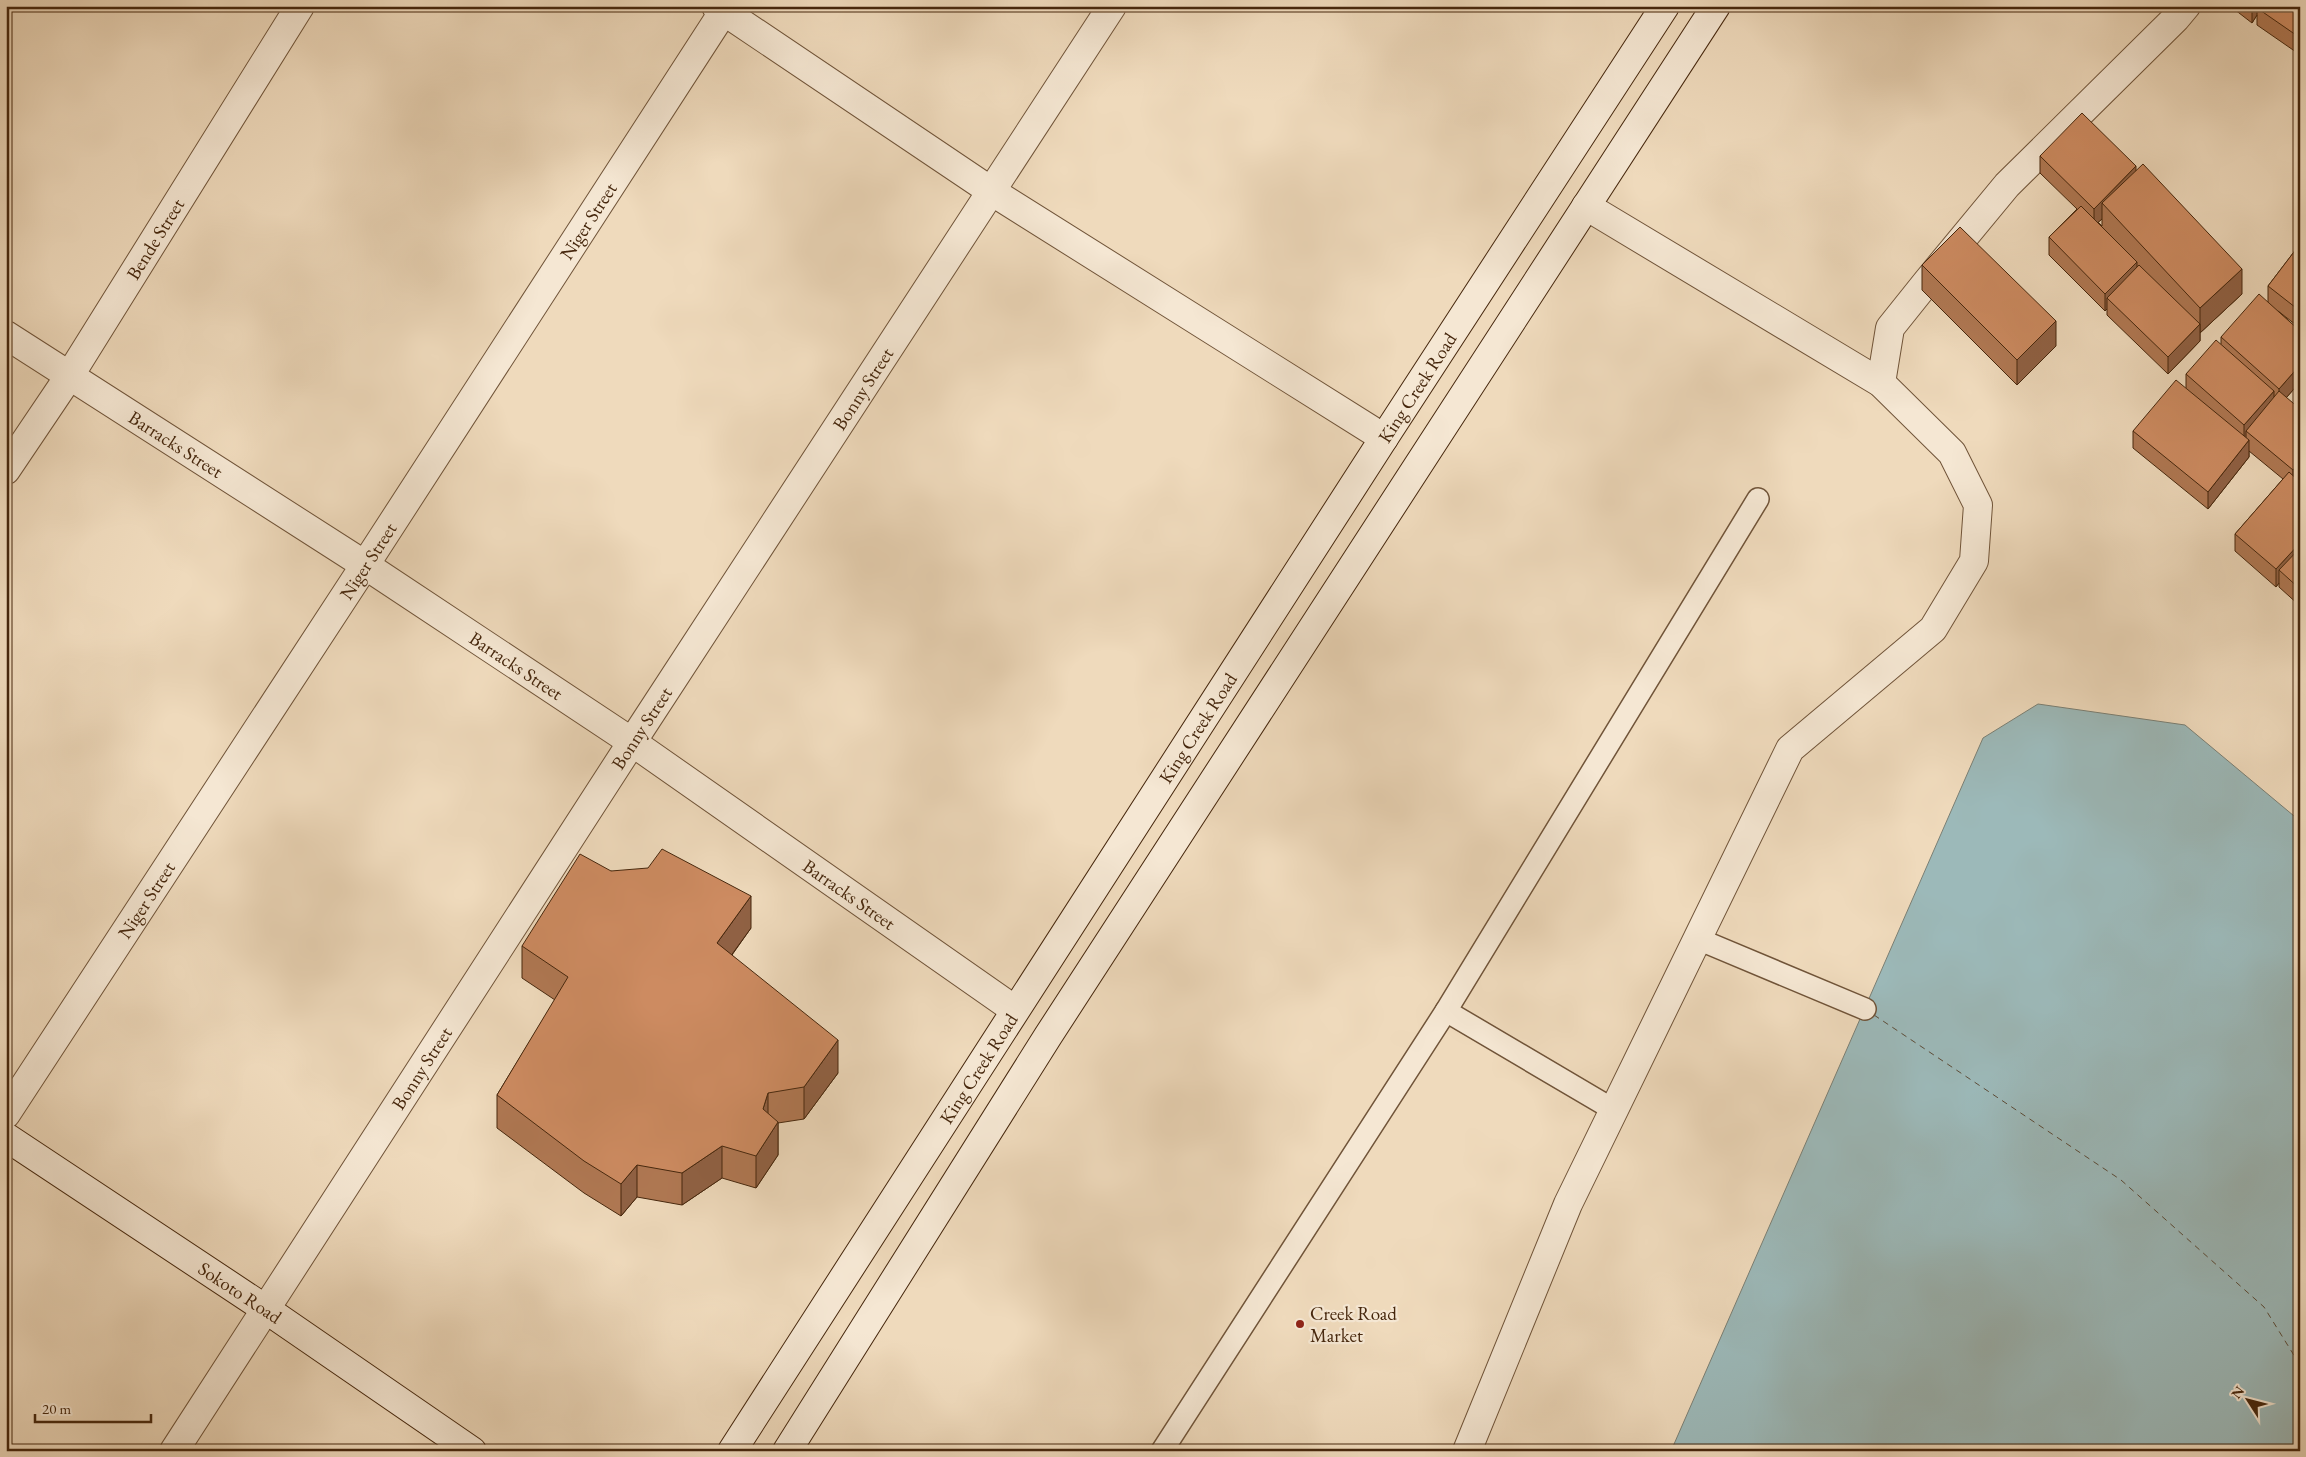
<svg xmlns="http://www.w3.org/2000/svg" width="2306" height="1457" font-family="'EB Garamond',serif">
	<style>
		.water { fill: #9cb9b9; stroke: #7a7f74 }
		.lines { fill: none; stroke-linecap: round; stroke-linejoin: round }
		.ferry { stroke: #5c4c38; stroke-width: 1; stroke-dasharray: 6 5; stroke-linecap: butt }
		.lane-casing { stroke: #705439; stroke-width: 24 }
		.street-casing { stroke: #705439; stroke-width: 30 }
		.secondary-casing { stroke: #46270d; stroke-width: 30 }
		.lane { stroke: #f5e7d3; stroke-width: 21 }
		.street { stroke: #f5e7d3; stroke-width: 28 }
		.secondary { stroke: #f5e7d3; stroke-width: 28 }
		.wall { fill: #b07853; stroke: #46270d; fill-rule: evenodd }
		.shaded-wall { fill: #906144; stroke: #46270d }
		.building { fill: #cd8b61; stroke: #46270d }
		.poi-dot { fill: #8f2418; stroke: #f5e7d3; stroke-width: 2 }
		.labels { text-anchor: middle; stroke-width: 4.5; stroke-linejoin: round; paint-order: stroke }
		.street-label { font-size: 19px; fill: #46270d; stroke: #f5e7d3 }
		.poi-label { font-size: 19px; fill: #46270d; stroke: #f5e7d3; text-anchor: start }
	</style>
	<rect width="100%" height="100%" fill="#efdabc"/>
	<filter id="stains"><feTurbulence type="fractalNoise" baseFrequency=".004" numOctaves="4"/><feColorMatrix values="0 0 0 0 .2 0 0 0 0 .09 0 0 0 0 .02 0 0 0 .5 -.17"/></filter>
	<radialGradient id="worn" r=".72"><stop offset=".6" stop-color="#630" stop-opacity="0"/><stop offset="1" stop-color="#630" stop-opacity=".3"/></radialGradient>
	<polygon class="water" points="2038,704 2185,725 2300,821 2300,1451 1671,1451 1983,738"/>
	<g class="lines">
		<polyline class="ferry" points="1874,1015 2121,1180 2264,1307 2300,1365"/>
		<defs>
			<g id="lane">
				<polyline points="1698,939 1865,1009"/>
				<polyline points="1614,1110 1446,1011 1758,499"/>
				<polyline points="1162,1451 1446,1011"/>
			</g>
			<g id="street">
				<polyline points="716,6 991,191 1384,438"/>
				<path id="s1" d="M6 335 365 565 632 742 1015 1010"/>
				<polyline points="1881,383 1890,328 1926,283 2007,185 2176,18 2186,6"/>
				<path id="s2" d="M6 470 70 375 300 6"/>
				<path id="s3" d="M6 1114 365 565 727 6"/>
				<path id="s4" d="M174 1451 632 742 1112 6"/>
				<polyline points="1467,1451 1568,1204 1790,749 1933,629 1974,561 1978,505 1952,453 1881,383 1586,206"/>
			</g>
			<g id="secondary">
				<path id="s5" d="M6 1137 267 1310 472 1451"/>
				<path id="s6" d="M732 1451 1384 438 1665 6"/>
				<polyline points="787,1451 1048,1036 1716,6"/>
			</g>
		</defs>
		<use href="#lane" class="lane-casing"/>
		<use href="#street" class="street-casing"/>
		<use href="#secondary" class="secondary-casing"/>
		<use href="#lane" class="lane"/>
		<use href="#street" class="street"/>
		<use href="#secondary" class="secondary"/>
	</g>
	<g class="wall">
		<polygon points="2230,6 2300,6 2300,47 2296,52 2257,25 2257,15 2252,23"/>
		<path d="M2040 156 2136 170 2242 294 2200 333V341L2168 374 2107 315V309L2105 311 2049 255V237L2077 209 2040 173ZM2102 219V226L2098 222Z"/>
		<polygon points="2300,244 2300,328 2278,311 2300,331 2300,382 2286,398 2300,409 2300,606 2279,587 2279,583 2276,587 2235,551 2235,534 2283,479 2249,451 2249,457 2208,509 2133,448 2133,431 2186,388 2186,374 2221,344 2221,337 2268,302 2268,286"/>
		<polygon points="1922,265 2056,346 2017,385 1922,290"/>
		<polygon points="611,871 751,928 732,955 838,1073 804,1119 778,1123 778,1155 756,1188 722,1178 682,1205 637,1197 621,1216 584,1193 497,1128 497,1095 555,1000 522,978 522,946"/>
	</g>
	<g class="shaded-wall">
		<polygon points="2252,6 2264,6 2257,8 2257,15 2252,23"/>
		<polygon points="2300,30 2300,47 2296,52 2296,35"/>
		<polygon points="2136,166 2136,183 2102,203 2102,219 2094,226 2094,209"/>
		<polygon points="2137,262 2137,279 2107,298 2107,309 2105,311 2105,294"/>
		<polygon points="2242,269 2242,294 2200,333 2200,308"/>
		<polygon points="2056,321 2056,346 2017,385 2017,360"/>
		<polygon points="2200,324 2200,341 2168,374 2168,357"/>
		<polygon points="2300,365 2300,382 2279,406 2279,389"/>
		<polygon points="2274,391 2274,408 2246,431 2246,440 2244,442 2244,425"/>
		<polygon points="2249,440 2249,457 2208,509 2208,492"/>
		<polygon points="2300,462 2300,477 2298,475 2298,482 2293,487 2293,470"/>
		<polygon points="2300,543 2300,560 2279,570 2279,583 2276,587 2276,569"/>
		<polygon points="751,896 751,928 717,975 717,943"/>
		<polygon points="838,1040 838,1073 804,1119 804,1087"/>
		<polygon points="768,1093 768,1125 763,1109"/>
		<polygon points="778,1122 778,1155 756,1188 756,1156"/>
		<polygon points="722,1146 722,1178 682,1205 682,1173"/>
		<polygon points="637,1165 637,1197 621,1216 621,1184"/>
	</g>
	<g class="building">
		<polygon points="2258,6 2300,6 2300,30 2296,35 2257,8"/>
		<polygon points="2082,113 2136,166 2094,209 2040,156"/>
		<polygon points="2143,164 2242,269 2200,308 2102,203"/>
		<polygon points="2081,206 2137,262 2105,294 2049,237"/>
		<polygon points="1960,227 2056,321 2017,360 1922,265"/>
		<polygon points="2300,244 2300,311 2268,286"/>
		<polygon points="2139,265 2200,324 2168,357 2107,298"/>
		<polygon points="2259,294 2300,331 2300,365 2279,389 2221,337"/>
		<polygon points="2216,340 2274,391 2244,425 2186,374"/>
		<polygon points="2176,380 2249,440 2208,492 2133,431"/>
		<polygon points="2279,391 2300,409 2300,462 2293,470 2246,431"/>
		<polygon points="2289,472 2300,482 2300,543 2276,569 2235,534"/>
		<polygon points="2300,548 2300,589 2279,570"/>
		<polygon points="662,849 751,896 717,943 838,1040 804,1087 768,1093 763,1109 778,1122 756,1156 722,1146 682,1173 637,1165 621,1184 584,1161 497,1095 568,977 522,946 580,854 611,871 648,868"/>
	</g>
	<circle class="poi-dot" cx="1300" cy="1324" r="5"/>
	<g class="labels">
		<g class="street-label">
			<text dy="7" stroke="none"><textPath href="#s3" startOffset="1066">Niger Street</textPath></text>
			<text dy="7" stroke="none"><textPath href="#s2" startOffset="275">Bende Street</textPath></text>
			<text dy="7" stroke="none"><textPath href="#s6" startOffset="1265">King Creek Road</textPath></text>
			<text dy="7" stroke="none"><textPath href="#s4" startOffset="1266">Bonny Street</textPath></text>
			<text dy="7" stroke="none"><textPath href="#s1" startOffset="202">Barracks Street</textPath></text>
			<text dy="7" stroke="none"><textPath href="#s3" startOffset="661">Niger Street</textPath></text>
			<text dy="7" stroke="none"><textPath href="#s1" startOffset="608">Barracks Street</textPath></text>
			<text dy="7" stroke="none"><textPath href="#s4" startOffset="861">Bonny Street</textPath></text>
			<text dy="7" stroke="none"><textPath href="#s6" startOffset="860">King Creek Road</textPath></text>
			<text dy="7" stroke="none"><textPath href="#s1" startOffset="1012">Barracks Street</textPath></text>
			<text dy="7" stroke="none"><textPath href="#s3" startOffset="256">Niger Street</textPath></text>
			<text dy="7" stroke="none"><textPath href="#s4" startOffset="456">Bonny Street</textPath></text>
			<text dy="7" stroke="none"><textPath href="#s6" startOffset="455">King Creek Road</textPath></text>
			<text dy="7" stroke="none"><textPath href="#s5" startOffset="281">Sokoto Road</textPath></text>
		</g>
		<g class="poi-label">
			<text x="1310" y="1320">Creek Road<tspan x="1310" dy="22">Market</tspan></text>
		</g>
	</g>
	<rect width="2306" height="1457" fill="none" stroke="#efdabc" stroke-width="25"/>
	<rect x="8" y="8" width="2291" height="1442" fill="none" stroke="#46270d" stroke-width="2.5"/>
	<rect x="12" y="12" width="2281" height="1432" fill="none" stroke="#46270d"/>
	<g transform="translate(2248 1400) rotate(306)" stroke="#f5e7d3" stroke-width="4" paint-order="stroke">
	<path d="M0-4L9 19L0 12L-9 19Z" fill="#46270d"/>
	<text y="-8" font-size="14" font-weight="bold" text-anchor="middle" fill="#46270d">N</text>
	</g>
	<path d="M35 1414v8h116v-8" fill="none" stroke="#46270d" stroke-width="2.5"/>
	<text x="42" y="1414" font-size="15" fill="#46270d" stroke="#f5e7d3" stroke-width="4" paint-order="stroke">20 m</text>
	<rect width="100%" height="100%" filter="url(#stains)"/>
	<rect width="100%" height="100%" fill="url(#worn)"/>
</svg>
